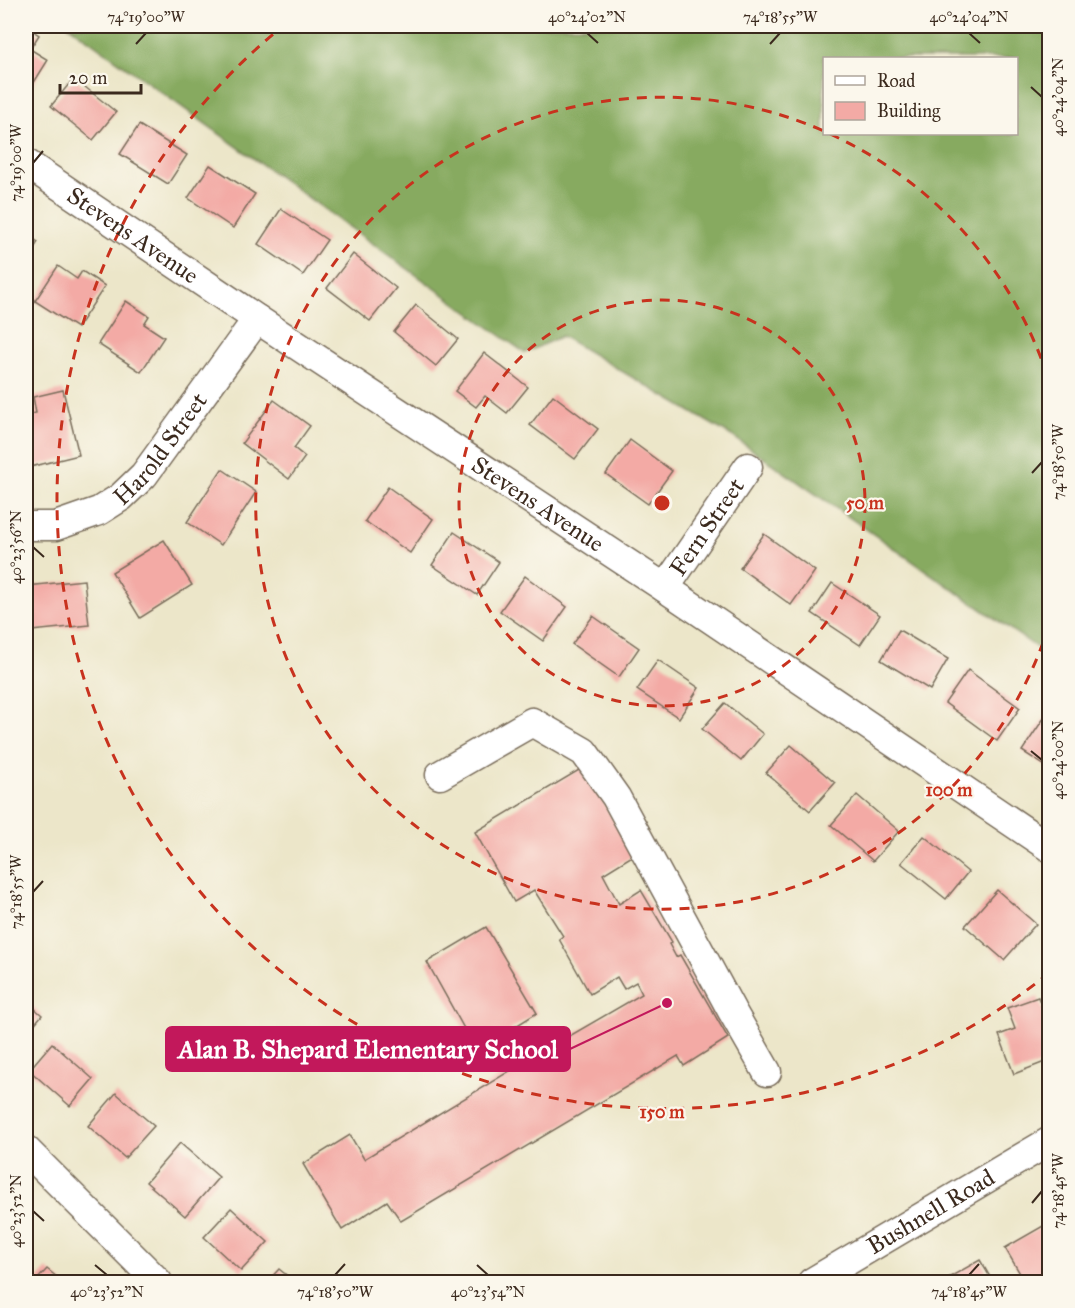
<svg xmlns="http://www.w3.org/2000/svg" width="1075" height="1308" font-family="'IM FELL Great Primer',serif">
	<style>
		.forest { fill: #87aa60; stroke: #616a3f; stroke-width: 1.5; fill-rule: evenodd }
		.building { fill: #f3aaa5 }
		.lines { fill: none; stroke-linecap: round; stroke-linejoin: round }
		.minor-casing { stroke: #796c5a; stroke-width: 31 }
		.minor { stroke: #fff; stroke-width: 28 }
		.ticks { fill: none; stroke: #3b2a1e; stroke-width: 2 }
		.ring { fill: none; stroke: #c8321e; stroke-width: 3; stroke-dasharray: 10 8 }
		.labels { text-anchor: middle; stroke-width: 4.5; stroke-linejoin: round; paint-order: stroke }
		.street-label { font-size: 24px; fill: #3b2a1e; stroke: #fbf7ec }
		.centre { fill: #c8321e; stroke: #fbf7ec; stroke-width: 3 }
		.ring-label { font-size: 18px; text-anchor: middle; font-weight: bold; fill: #c8321e; stroke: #fbf7ec; stroke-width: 4.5; stroke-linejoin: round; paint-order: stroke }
		.leader { fill: none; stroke: #c2185b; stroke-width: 2 }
		.callout-dot { fill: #c2185b; stroke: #fbf7ec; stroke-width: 2 }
		.callout { fill: #c2185b; stroke: #c2185b; stroke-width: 2 }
		.callout-label { font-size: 26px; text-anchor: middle; font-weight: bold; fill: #fff }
		.neatline { fill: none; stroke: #3b2a1e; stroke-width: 2 }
		.ticks-label { font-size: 15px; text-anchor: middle; fill: #3b2a1e }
	</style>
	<rect width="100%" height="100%" fill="#fbf7ec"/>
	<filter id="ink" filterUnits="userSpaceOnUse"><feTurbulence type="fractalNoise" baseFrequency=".0167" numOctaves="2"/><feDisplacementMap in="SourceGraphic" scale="12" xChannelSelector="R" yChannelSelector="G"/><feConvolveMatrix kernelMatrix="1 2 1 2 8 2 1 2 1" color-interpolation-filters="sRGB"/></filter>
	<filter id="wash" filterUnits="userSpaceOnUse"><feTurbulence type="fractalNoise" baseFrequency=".008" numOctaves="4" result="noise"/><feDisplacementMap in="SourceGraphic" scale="24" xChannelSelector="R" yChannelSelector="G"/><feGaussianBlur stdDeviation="1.35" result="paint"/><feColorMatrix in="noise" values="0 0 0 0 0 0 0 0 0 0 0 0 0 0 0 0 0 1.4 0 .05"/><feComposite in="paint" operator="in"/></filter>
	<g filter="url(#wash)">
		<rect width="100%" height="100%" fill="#ece6c9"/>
		<path class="forest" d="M69 26H1049V656L732 436 562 336 525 353ZM824 58H1016V134H824Z"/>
		<g id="blocks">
			<g class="building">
				<polygon points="26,26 39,35 30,49 48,60 28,92 26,90"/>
				<polygon points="74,78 116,112 93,140 51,106"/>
				<polygon points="139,125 187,155 168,184 120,154"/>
				<polygon points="210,165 255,194 233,228 188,198"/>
				<polygon points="281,209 327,240 303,275 258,244"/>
				<polygon points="26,234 38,242 26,261"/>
				<polygon points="353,254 396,288 370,321 327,288"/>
				<polygon points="58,266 77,279 82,271 105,286 77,328 35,301"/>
				<polygon points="126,301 149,316 144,324 164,337 141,372 98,344"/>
				<polygon points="416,305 458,339 436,366 394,332"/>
				<polygon points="484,353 528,387 507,413 485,396 476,407 455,391"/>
				<polygon points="63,390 79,455 26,468 26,415 36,413 33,397"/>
				<polygon points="553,395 598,429 575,459 530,425"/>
				<polygon points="274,400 310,426 294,448 305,457 289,479 242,443"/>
				<polygon points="630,440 672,471 648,504 606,474"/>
				<polygon points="222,469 256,492 221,545 187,522"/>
				<polygon points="388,487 433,519 410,553 365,521"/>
				<polygon points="454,532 499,562 477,595 432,565"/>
				<polygon points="764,534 815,571 791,605 740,568"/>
				<polygon points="164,540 192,585 140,618 112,572"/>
				<polygon points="525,576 567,607 543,641 500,611"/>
				<polygon points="84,580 89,625 32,631 27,586"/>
				<polygon points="832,583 880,615 860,645 812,613"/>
				<polygon points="593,616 639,648 619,677 572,644"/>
				<polygon points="899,630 948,659 930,690 881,660"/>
				<polygon points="658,660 699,688 679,718 637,690"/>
				<polygon points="968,670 1020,708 997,741 945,703"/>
				<polygon points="725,703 763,734 741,761 702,729"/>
				<polygon points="1050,709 1050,769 1022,751"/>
				<polygon points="791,745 835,783 810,811 766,773"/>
				<polygon points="584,767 634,855 603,874 619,904 641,890 672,942 669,944 676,957 680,955 728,1038 684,1066 678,1056 401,1221 387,1201 342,1230 303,1164 350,1135 364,1159 518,1066 501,1035 476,1050 427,962 486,927 537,1013 511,1029 530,1059 642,994 636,982 624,989 617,977 590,994 559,939 563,936 534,890 514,902 475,832"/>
				<polygon points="857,795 899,831 873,861 831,825"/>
				<polygon points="924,836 968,872 946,899 901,863"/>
				<polygon points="997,890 1036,924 1004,960 965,926"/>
				<polygon points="1038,997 1050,1028 1050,1060 1014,1074 999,1035 1015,1029 1007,1008"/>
				<polygon points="26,1001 42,1015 26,1034"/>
				<polygon points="52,1043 93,1079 70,1106 29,1070"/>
				<polygon points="116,1093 154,1126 125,1158 88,1126"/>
				<polygon points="180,1143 219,1177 185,1216 146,1182"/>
				<polygon points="231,1208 268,1242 241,1271 204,1237"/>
				<polygon points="1050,1222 1050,1282 1025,1282 1005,1248"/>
				<polygon points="980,1260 993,1282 941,1282"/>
				<polygon points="47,1269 63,1282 35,1282"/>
				<polygon points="279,1269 295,1282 267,1282"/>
			</g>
		</g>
	</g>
	<g filter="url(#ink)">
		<use href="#blocks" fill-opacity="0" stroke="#796c5a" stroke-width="1.5"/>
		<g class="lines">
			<defs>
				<g id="minor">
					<path id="s1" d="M26 163 257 319 665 588 1050 848"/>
					<path id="s2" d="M26 526H56L99 511 121 497 144 475 257 319"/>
					<path id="s3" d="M665 588 748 467"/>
					<polyline points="440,775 532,722 584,752 616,797 732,1011 767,1072"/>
					<polyline points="26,1150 158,1282"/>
					<path id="s4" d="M812 1282 1050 1141"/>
				</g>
			</defs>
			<use href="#minor" class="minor-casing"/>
			<use href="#minor" class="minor"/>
		</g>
	</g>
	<path class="ticks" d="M587 33 598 43M969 33 980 43M136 44 146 33M770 44 780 33M1031 87 1042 97M33 163 43 151M1032 473 1042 462M33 547 44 557M1031 751 1042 760M33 892 43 881M1032 1203 1042 1191M33 1211 44 1221M95 1265 107 1275M477 1265 488 1275M335 1275 345 1264M969 1275 979 1264"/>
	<g class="ring">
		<circle cx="662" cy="503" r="203"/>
		<path d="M1049 625A406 406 0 1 1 824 131M830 134A406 406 0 0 1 1049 381"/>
		<path d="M1049 973A609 609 0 1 1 283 26"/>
	</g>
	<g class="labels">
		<g class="street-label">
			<text dy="8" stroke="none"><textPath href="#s1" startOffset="129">Stevens Avenue</textPath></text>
			<text dy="8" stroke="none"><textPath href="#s2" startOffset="164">Harold Street</textPath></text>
			<text dy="8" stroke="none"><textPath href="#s1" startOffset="615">Stevens Avenue</textPath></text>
			<text dy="8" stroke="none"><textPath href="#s3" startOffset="74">Fern Street</textPath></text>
			<text dy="8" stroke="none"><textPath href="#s4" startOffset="138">Bushnell Road</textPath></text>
		</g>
	</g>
	<circle cx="662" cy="503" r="9" class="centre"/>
	<g class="ring-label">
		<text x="865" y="509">50 m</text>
		<text x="949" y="796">100 m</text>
		<text x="662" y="1118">150 m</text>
	</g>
	<path class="leader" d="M667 1003L570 1049"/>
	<circle class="callout-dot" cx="667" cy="1003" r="6"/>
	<rect class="callout" x="166" y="1027" width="404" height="44" rx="6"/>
	<g class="callout-label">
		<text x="368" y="1058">Alan B. Shepard Elementary School</text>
	</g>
	<rect width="1075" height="1308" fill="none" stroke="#fbf7ec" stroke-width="66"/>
	<rect x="823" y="57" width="195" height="78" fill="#fbf7ec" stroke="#aea59a" stroke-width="1.5"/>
	<rect x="835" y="76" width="30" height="9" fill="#ffffff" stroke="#aea59a" stroke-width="1.5"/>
	<text x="877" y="87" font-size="18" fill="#3b2a1e">Road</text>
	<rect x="835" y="102" width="30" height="18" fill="#f3aaa5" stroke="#aea59a" stroke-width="1.5"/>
	<text x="877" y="117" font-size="18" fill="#3b2a1e">Building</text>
	<path d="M60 84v9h81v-9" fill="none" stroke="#3b2a1e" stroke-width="3"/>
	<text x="69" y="84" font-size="18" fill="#3b2a1e" stroke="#fbf7ec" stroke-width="4.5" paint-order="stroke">20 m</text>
	<rect x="33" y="33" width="1009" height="1242" class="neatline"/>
	<g class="ticks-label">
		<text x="146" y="22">74°19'00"W</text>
		<text x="587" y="22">40°24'02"N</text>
		<text x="780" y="22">74°18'55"W</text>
		<text x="969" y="22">40°24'04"N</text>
		<text transform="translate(1058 97) rotate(-90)" y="5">40°24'04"N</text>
		<text transform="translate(16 163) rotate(-90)" y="5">74°19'00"W</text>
		<text transform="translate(1058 462) rotate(-90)" y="5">74°18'50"W</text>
		<text transform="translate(16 547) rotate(-90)" y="5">40°23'56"N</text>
		<text transform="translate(1058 760) rotate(-90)" y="5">40°24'00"N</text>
		<text transform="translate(16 892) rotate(-90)" y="5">74°18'55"W</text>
		<text transform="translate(1058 1191) rotate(-90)" y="5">74°18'45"W</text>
		<text transform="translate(16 1211) rotate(-90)" y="5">40°23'52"N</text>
		<text x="107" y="1297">40°23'52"N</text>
		<text x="335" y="1297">74°18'50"W</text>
		<text x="488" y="1297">40°23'54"N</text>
		<text x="969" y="1297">74°18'45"W</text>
	</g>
</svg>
